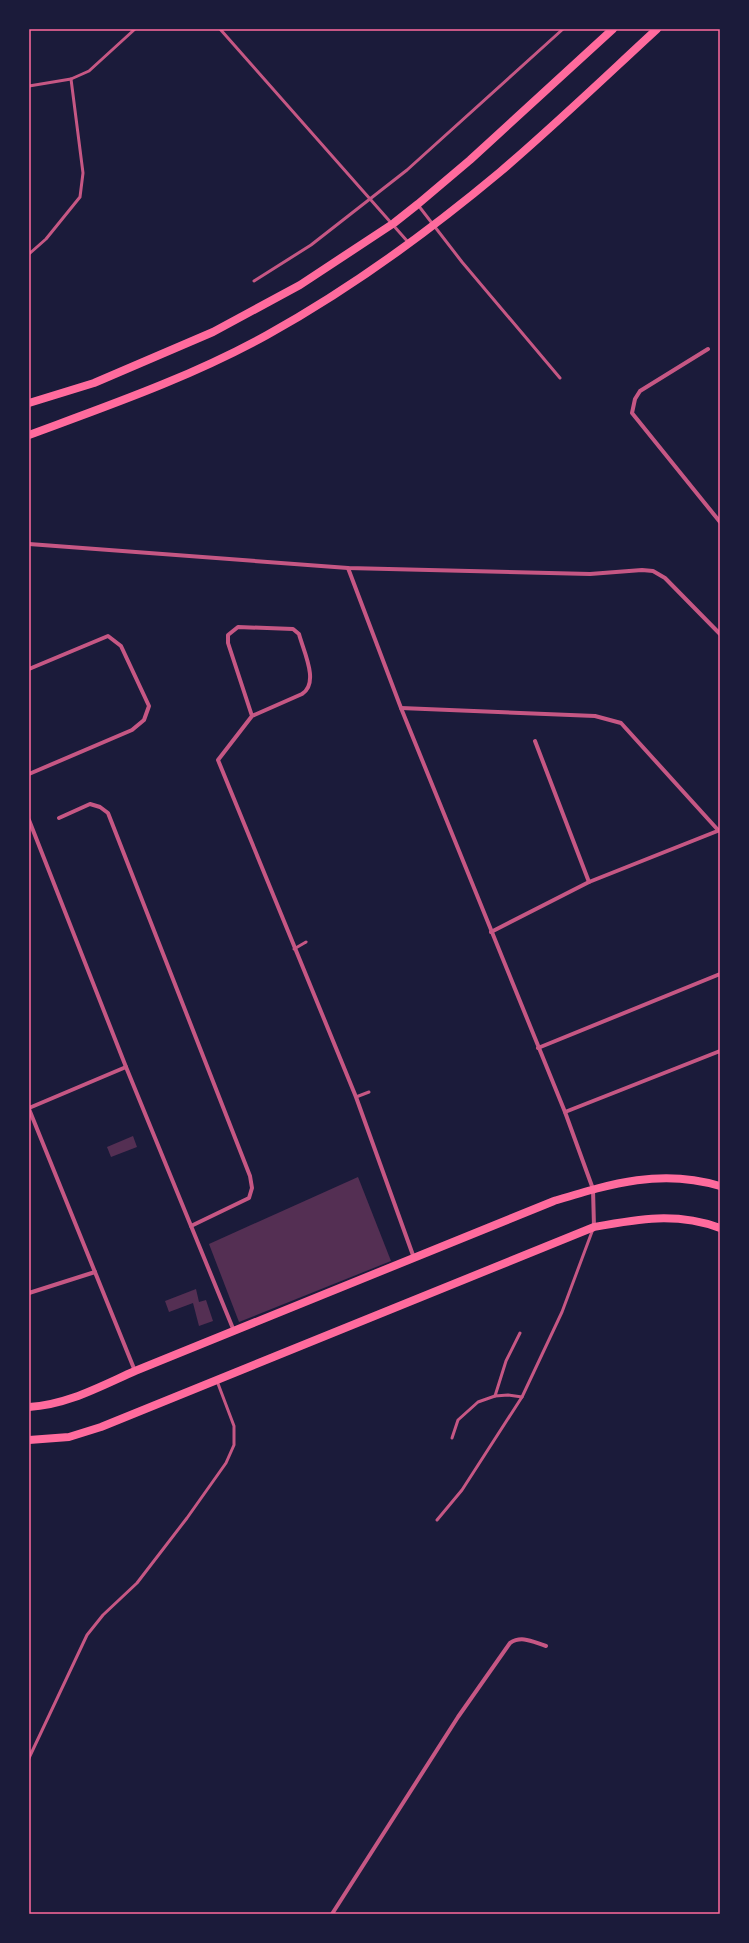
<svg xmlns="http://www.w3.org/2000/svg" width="749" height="1943" font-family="'Varela Round',sans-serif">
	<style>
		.building { fill: #542f53 }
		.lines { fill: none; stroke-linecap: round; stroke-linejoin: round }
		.service { stroke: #c65784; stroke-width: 3 }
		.minor { stroke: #c65784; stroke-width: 4 }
		.secondary { stroke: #ff6b9d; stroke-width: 8 }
		.neatline { fill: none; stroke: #ff6b9d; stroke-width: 1.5 }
	</style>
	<rect width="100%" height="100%" fill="#1b1b3a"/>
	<g class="building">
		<polygon points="133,1136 137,1147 111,1157 107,1147"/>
		<polygon points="358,1177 391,1261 239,1322 209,1244"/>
		<polygon points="196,1289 199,1302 206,1300 213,1321 199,1326 193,1303 169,1312 165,1301"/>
	</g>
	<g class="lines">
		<g class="service">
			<polyline points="220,29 408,242"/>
			<polyline points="29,86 71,79 89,71 135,29"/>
			<polyline points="418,205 462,262 560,378"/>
			<polyline points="29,254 46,239 80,197 83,173 71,79"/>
			<polyline points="254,281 311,245 407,170 563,29"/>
			<polyline points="294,949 306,942"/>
			<polyline points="356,1097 369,1092"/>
			<polyline points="520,1333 506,1361 495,1396 508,1395 522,1397"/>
			<polyline points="452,1438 458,1420 478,1402 495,1396"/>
			<polyline points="437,1520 462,1490 522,1397 562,1312 593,1229"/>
			<polyline points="29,1758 87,1635 103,1615 137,1583 187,1518 226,1463 234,1445 234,1426 217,1381"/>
		</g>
		<g class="minor">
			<polyline points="708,349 640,391 635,399 632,413 720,522"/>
			<polyline points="29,544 348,568 590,574 642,570 653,571 665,578 720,634"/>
			<polyline points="348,568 401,708 565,1112 593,1189 594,1227"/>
			<polyline points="29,669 108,636 121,646 149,706 144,720 132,730 29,774"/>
			<polyline points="401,708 595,716 621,723 718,830"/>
			<path d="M252 716 228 643V635L238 627 293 629 299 634C303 650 320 683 302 694L252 716 218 760 356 1097 414 1258"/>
			<polyline points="535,741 589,882"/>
			<polyline points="59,818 90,804 100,807 108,813 250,1176 252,1188 249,1198 191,1226"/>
			<polyline points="29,820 126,1067 234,1331"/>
			<polyline points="491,932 589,882 720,830"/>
			<polyline points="538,1048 720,974"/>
			<polyline points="29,1108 126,1067"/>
			<polyline points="29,1109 135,1371"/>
			<polyline points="565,1112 720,1051"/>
			<polyline points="29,1293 95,1272"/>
			<path d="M332 1914 458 1717 510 1643C522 1635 533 1642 546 1646"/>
		</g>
		<g class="secondary">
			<polyline points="29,403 94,383 213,332 300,285 394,223 418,204 470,160 613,29"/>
			<path d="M29 435C110 405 191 377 267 335 350 289 427 233 500 172 554 126 605 77 657 29"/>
			<path d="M29 1407C67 1405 101 1386 135 1371L554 1201C610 1184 661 1168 720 1186"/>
			<path d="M29 1440 69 1437 101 1427 594 1227C638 1219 676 1212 720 1228"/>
		</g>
	</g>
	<rect width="749" height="1943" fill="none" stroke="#1b1b3a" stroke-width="60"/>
	<rect x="30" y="30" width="689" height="1883" class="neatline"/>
</svg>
